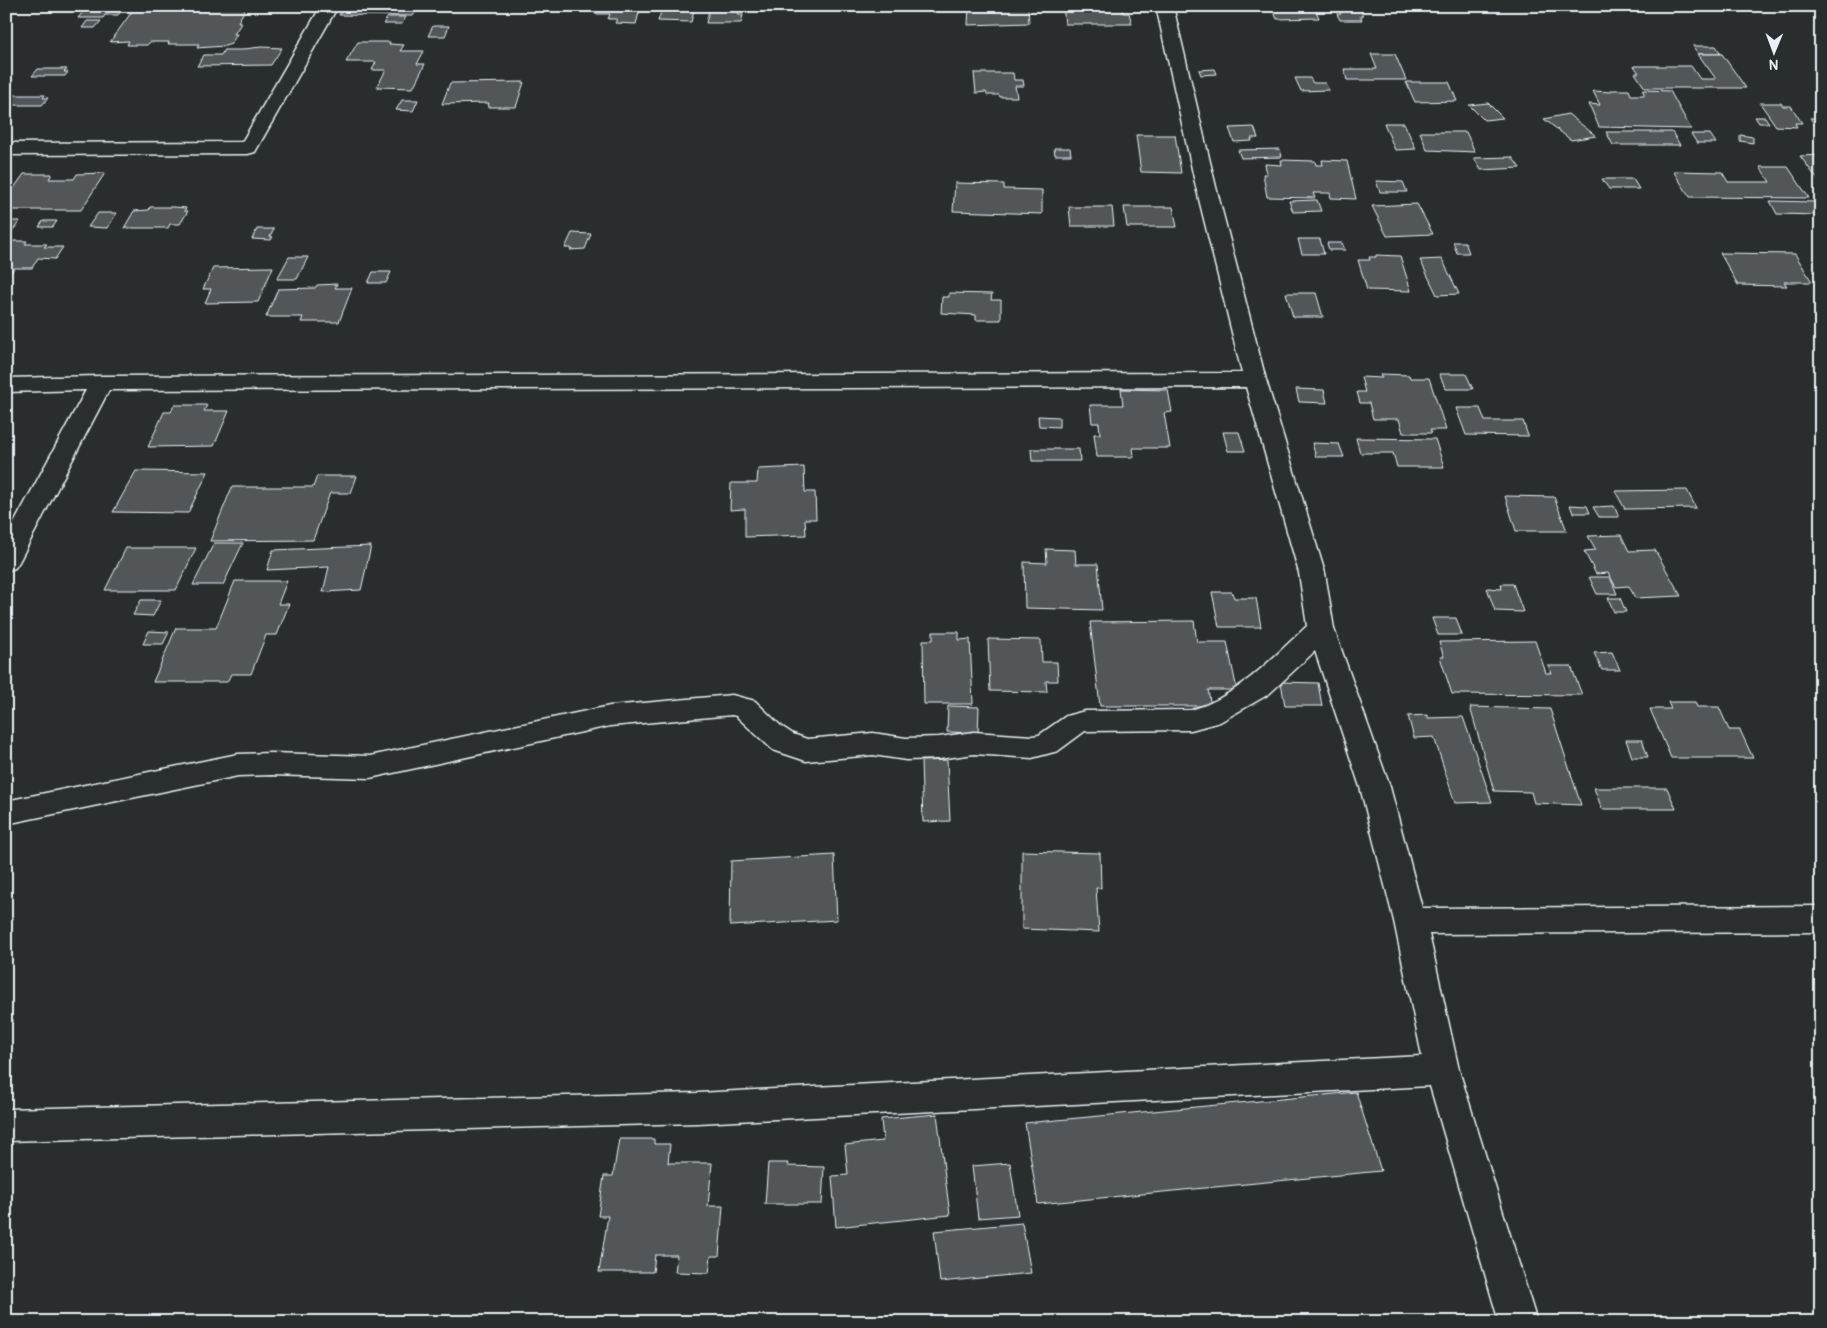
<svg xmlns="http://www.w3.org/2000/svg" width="1827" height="1328" font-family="Pangolin,sans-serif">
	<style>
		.building { fill: #535759; stroke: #e8f1f8 }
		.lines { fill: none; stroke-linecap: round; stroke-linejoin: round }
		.minor-casing { stroke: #e8f1f8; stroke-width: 3 }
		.minor { fill: #2a2d2e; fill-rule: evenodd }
	</style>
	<rect width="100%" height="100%" fill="#2a2d2e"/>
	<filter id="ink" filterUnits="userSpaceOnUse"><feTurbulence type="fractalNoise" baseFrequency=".02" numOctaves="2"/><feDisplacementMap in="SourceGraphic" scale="10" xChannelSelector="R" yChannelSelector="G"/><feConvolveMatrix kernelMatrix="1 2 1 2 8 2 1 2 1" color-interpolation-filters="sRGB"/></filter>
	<g filter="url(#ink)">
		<g class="building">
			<polygon points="92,6 131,6 129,10 122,10 118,15 105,15 103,18 78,18 86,8"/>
			<polygon points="136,6 158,6 156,9 165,9 167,6 247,6 238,22 242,22 234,34 237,34 231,44 225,46 197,48 199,44 168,44 169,42 150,42 147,45 127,45 129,41 110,42"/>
			<polygon points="344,6 419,6 413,16 339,15"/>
			<polygon points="565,6 641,6 636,24 615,23 617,19 608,19 610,14 595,14 596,12 582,12 583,10 564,10"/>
			<polygon points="657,6 695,6 691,22 658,21 662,9 656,9"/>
			<polygon points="710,6 740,6 738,15 743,15 741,23 706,23"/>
			<polygon points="891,6 953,6 954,11 891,11"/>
			<polygon points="969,6 1028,6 1029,23 968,25"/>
			<polygon points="1063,6 1122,6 1123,13 1129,13 1132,24 1065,24"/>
			<polygon points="1260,6 1314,6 1319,18 1277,19 1273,10 1262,10"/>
			<polygon points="1338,6 1359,6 1363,16 1360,16 1362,20 1340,20 1337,14 1341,14"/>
			<polygon points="1498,6 1581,6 1584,10 1500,9"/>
			<polygon points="1691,6 1708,6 1711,11 1694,11"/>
			<polygon points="388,17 406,17 402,24 383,24"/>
			<polygon points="87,21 101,21 95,28 82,28"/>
			<polygon points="433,26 449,26 445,36 428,36"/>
			<polygon points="358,42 390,42 389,44 404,45 400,51 424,51 417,64 425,64 413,88 377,87 386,70 372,70 376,62 346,62"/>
			<polygon points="1693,46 1716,46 1721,54 1698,54"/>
			<polygon points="261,47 282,48 271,65 197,66 204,55 221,55 224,50 243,50 244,49"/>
			<polygon points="1371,54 1395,54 1406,80 1347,80 1344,69 1377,69"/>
			<polygon points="1698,54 1722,54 1746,88 1645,88 1635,73 1639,73 1634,66 1691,66 1700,79 1716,79"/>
			<polygon points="38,69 67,69 64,72 68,72 65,76 32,76"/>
			<polygon points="1215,69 1217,74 1201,75 1199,70"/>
			<polygon points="974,73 1013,73 1014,80 1023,80 1024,86 1015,86 1017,97 1000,97 999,95 987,95 986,92 976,93"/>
			<polygon points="1295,78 1310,78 1313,83 1325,83 1329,90 1301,91"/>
			<polygon points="524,82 516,107 488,107 489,103 442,104 450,83"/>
			<polygon points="1406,82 1449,82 1457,101 1415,102"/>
			<polygon points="1610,90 1629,90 1631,95 1645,95 1642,90 1670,91 1691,129 1599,127 1589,104 1600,105 1593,91 1611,92"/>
			<polygon points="13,95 45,95 43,98 48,98 42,105 6,105"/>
			<polygon points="402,100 418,100 413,111 396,110"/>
			<polygon points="1488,103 1503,118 1484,120 1469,105"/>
			<polygon points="1760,103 1781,103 1783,106 1791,106 1802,123 1795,123 1797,127 1776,126"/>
			<polygon points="1568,114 1596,136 1571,140 1544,119"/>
			<polygon points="1755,117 1765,117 1769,123 1759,123"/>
			<polygon points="1810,118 1821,118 1821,128 1817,128"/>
			<polygon points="1384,123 1404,123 1416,149 1395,150"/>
			<polygon points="1254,127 1258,138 1251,138 1252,141 1234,142 1229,128"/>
			<polygon points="1420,132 1466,132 1475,152 1427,150"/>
			<polygon points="1606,132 1672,132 1680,145 1613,145"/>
			<polygon points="1691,134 1710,134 1716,143 1697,143"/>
			<polygon points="1136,135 1175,135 1181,173 1141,172"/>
			<polygon points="1740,135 1753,137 1753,143 1740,141"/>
			<polygon points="1054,148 1070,148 1071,155 1055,155"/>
			<polygon points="1280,149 1282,157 1241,158 1238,150"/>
			<polygon points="1821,155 1821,184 1800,156"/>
			<polygon points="1512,157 1520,168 1481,170 1474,158"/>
			<polygon points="1281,160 1315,161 1316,165 1323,165 1322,160 1347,161 1356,199 1331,198 1330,193 1313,193 1315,198 1267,197 1263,174 1267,174 1265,164 1282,165"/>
			<polygon points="1760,167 1788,167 1809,198 1690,197 1673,171 1722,172 1728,182 1770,182"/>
			<polygon points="105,173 81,210 6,210 6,199 24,174 52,174 49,179 74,179 77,174"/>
			<polygon points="1602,179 1633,179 1639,189 1609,189"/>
			<polygon points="1376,181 1403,182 1407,192 1380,192"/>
			<polygon points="955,183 1004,184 1004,189 1042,190 1042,214 953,211"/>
			<polygon points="1317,200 1321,211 1293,212 1289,201"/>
			<polygon points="1770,201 1817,202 1821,209 1821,215 1777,214"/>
			<polygon points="1417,204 1433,234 1387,236 1372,206"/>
			<polygon points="150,207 174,207 186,208 184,211 188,211 180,224 170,224 168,228 124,228 134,211 149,210"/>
			<polygon points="1069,207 1112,207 1114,226 1071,226"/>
			<polygon points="1124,207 1173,207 1177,227 1127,227"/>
			<polygon points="98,213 117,213 107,228 88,227"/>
			<polygon points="6,221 20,221 14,229 6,229"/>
			<polygon points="43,221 57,221 53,227 39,227"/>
			<polygon points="257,229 274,229 270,237 273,237 271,240 252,239"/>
			<polygon points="572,233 591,234 585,249 570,250 571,248 565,248"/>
			<polygon points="1298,239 1320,239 1324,254 1302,254"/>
			<polygon points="6,241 27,241 25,244 47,244 44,247 63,247 55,259 38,258 32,268 14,268 9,276 6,276"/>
			<polygon points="1453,242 1465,242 1469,253 1457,253"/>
			<polygon points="1327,243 1342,243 1345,250 1329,250"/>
			<polygon points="1720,253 1795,254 1812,282 1784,282 1787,286 1738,285"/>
			<polygon points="1376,255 1400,256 1411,291 1367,290 1358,260 1370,260 1369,257 1376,257"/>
			<polygon points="289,257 308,257 297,279 277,279"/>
			<polygon points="1442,259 1459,294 1437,295 1420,260"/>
			<polygon points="273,267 258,302 205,303 211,289 203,289 213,268"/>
			<polygon points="373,272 391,272 386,283 368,283"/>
			<polygon points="337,284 335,288 352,288 339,322 301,322 303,317 266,317 278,289 315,288 317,285"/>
			<polygon points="949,293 992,294 991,300 1001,300 1001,320 976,320 976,315 941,313 942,297 949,297"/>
			<polygon points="1286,293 1316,293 1323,317 1293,317"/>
			<polygon points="1380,374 1409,375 1410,378 1429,378 1446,430 1430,430 1432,433 1403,433 1399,419 1373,419 1369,403 1360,403 1357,392 1365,392 1361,377 1382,378"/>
			<polygon points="1439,374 1466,374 1473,389 1446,389"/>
			<polygon points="1121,389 1168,390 1172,412 1164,413 1170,448 1133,448 1134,457 1097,457 1094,434 1100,434 1099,423 1092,423 1090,405 1123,405"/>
			<polygon points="1296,389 1324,390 1327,403 1299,402"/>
			<polygon points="174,405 207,405 204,411 229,411 214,446 148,447 164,412 171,412"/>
			<polygon points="1456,408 1480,408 1485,421 1523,421 1528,436 1466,435"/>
			<polygon points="1038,416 1059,417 1059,427 1039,426"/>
			<polygon points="1223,432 1239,432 1245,451 1228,451"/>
			<polygon points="1356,438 1435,439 1444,467 1397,467 1393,453 1360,453"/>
			<polygon points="1312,443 1339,444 1344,457 1316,457"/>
			<polygon points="1031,449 1079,449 1080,461 1032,461"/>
			<polygon points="804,467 805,492 815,492 816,519 805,519 806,535 745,537 745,509 730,510 731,483 757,483 758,469"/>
			<polygon points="136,471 208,472 188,513 113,512"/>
			<polygon points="317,476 357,476 351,493 330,493 313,540 210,541 232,487 313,487"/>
			<polygon points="1687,490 1696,508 1625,509 1615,491"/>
			<polygon points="1505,496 1554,497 1567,531 1516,531"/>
			<polygon points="1570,505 1587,506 1590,513 1573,513"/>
			<polygon points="1614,506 1619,517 1599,517 1593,507"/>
			<polygon points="1621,535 1629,551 1655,550 1681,596 1635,598 1629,586 1616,587 1608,573 1596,574 1584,551 1596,550 1588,536"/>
			<polygon points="214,543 243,543 223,585 193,585"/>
			<polygon points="371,546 361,590 323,592 329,567 267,570 273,550"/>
			<polygon points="126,548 196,548 176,590 105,590"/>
			<polygon points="1046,549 1075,550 1076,564 1098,564 1102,610 1025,608 1024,562 1047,563"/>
			<polygon points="1589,577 1610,577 1617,594 1597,594"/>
			<polygon points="235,581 287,581 278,604 289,604 277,635 266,635 251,674 231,674 227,682 153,682 176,628 216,628"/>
			<polygon points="1501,584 1513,584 1523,612 1495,611 1487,588 1502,589"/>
			<polygon points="1212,592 1232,592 1234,598 1256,598 1261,627 1219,627"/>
			<polygon points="1608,598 1620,598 1626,612 1614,612"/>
			<polygon points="141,600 161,600 153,616 133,615"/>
			<polygon points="1432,618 1456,618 1462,635 1438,635"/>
			<polygon points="1194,621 1197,642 1227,642 1237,690 1208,690 1211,706 1100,706 1090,622"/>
			<polygon points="149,631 169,632 163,644 143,644"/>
			<polygon points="933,632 959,632 959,640 970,639 973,704 924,704 923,640 933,640"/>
			<polygon points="988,639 1041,640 1042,662 1057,662 1058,681 1046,681 1047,692 990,691"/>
			<polygon points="1535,641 1546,673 1551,673 1548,666 1571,666 1582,695 1452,694 1440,657 1444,657 1439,642"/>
			<polygon points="1612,652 1620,670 1602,670 1594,653"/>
			<polygon points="1281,682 1318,683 1322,706 1285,706"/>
			<polygon points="1668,702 1695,702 1697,707 1719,707 1729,730 1740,730 1753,758 1671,758 1650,709 1671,709"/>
			<polygon points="948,706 979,707 978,733 947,732"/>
			<polygon points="1470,707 1550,709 1581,805 1534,803 1531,792 1494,791"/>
			<polygon points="1428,715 1428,718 1463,717 1492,802 1455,803 1434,737 1414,738 1408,716"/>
			<polygon points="1626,740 1642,740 1648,757 1632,757"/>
			<polygon points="947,760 950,821 923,822 921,761"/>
			<polygon points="1594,788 1667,788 1676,809 1602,809"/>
			<polygon points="1022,851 1100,853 1101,888 1096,888 1099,932 1022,929"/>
			<polygon points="834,855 837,920 730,926 731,861"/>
			<polygon points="1356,1092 1381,1171 1038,1204 1025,1123"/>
			<polygon points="937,1114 950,1215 836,1227 832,1176 848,1175 845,1145 883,1141 881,1119"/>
			<polygon points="619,1139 654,1139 654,1144 670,1144 668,1163 712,1163 708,1206 723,1206 719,1256 711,1256 709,1273 675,1272 677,1255 655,1255 653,1272 599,1272 608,1216 598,1216 604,1176 613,1176"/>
			<polygon points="768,1163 788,1163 787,1166 824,1167 822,1204 765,1204"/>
			<polygon points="1010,1163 1018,1215 978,1218 972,1166"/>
			<polygon points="1022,1223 1031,1273 940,1282 934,1231"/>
		</g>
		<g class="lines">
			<defs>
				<g id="minor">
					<polygon points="321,6 338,6 255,152 248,154 6,155 6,143 242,142"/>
					<path d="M1156 6H1173L1216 187 1266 380 1325 573 1334 629 1390 787 1422 908 1821 906V932L1429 934 1459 1070 1537 1322H1499L1430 1086 698 1123 6 1141V1109L698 1093 1422 1056 1394 921 1360 787 1315 651 1269 694 1220 722 1191 730 1085 731 1058 751 1032 758 974 754 939 759 906 760 873 755 806 761 773 750 736 716 732 715 610 726 370 778 271 775 238 776 6 824V801L238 754 271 753 370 756 610 706 732 695 755 701 781 726 793 734 807 739 873 733 906 738 939 737 974 732 1032 736 1039 735 1066 716 1085 711 1191 710C1237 698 1273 657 1307 626L1299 573 1246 387 109 390 19 562 15 568 6 571V538L86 390 6 392V378L101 376 1242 373 1196 187Z"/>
				</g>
			</defs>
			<use href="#minor" class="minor-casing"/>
			<use href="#minor" class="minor"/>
		</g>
	</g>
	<rect width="1827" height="1328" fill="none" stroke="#2a2d2e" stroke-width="25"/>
	<rect x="12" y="12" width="1802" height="1303" fill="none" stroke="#e8f1f8" stroke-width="2" filter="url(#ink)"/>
	<g transform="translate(1774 52) rotate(181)" stroke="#2a2d2e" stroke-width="4" paint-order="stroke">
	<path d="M0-4L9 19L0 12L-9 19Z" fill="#e8f1f8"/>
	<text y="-8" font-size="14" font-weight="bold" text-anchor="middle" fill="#e8f1f8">N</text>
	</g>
</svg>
